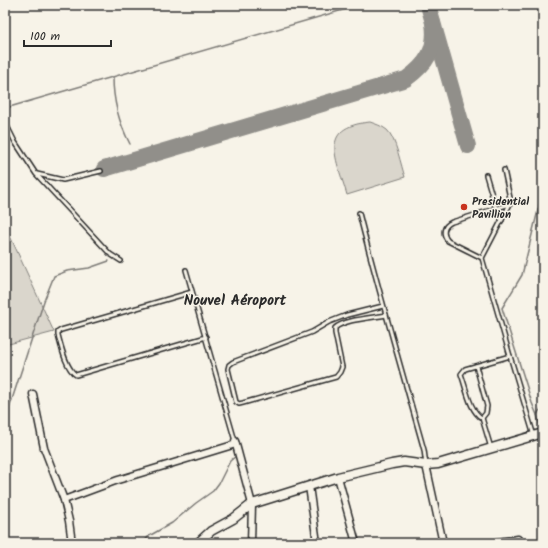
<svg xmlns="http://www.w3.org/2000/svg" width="548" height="548" font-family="Kalam,sans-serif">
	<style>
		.green { fill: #dad6cc; stroke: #82807c }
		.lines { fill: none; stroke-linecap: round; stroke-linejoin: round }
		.stream { stroke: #7a7874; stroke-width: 1.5 }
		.taxiway { stroke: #918f8a; stroke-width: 16 }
		.service-casing { stroke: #2b2b2b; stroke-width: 6 }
		.minor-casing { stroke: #2b2b2b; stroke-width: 9 }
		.tertiary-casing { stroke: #2b2b2b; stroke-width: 11 }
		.service { stroke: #f7f3e8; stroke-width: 3 }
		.minor { stroke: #f7f3e8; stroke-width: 6 }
		.tertiary { stroke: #f7f3e8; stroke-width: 8 }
		.poi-dot { fill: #c8321e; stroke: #f7f3e8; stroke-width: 1.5 }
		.labels { text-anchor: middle; stroke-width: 3; stroke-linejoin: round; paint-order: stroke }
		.poi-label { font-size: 11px; font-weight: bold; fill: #2b2b2b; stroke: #f7f3e8; text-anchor: start }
		.district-label { font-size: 15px; font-weight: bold; fill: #2b2b2b; stroke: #f7f3e8 }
	</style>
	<rect width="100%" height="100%" fill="#f7f3e8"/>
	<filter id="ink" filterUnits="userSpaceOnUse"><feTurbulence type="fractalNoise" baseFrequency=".025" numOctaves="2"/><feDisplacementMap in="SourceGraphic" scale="8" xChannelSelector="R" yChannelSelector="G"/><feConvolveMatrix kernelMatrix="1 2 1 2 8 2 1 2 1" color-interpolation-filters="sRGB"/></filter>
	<g filter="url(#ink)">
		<g class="green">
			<path d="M370 122C376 124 382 126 387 130 396 138 401 166 405 177L347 195C337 160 317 127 370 122Z"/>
			<polygon points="5,225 54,332 5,345"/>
		</g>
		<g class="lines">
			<g class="stream">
				<path d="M113 77C113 101 119 123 130 144"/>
				<polyline points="6,108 360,5"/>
				<polyline points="537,415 539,411 543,408"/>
				<polyline points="5,421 44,301 54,276 67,271 89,268 109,261"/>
				<polyline points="541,431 537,415 532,403 502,308 522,275 543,190"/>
				<polyline points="543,444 543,514"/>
				<polyline points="143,543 149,536 172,523 196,503 213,491 219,483 230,461 236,456"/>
			</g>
			<g class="taxiway">
				<polyline points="428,5 468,146"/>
				<path d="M104 169 406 79C427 64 437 49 433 23"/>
			</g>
			<defs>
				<g id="service">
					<polyline points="5,122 15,142 36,174 110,254 121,261"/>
					<polyline points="504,170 510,198 510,204 482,258 510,356 534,436"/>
					<polyline points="37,174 63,180 101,171"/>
					<polyline points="486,175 496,209 502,220"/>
					<path d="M359 213C379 293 402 371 424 450L426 465"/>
					<path d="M482 258 448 241C442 234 443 226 452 222L510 204"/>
					<polyline points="186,270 235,441"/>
					<path d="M192 292 61 330 58 332V335C61 346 66 369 76 375L206 337"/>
					<path d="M383 306 347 315 329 322 312 332 233 362 229 365 228 369 236 402 239 404 243 403 336 377 340 372 342 367 335 333V328C345 319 372 318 386 315"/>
					<polyline points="476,366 487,406 486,413 482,418"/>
					<path d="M491 448 482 418C470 412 466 387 461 374L465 369 510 356"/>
				</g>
				<g id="minor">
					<polyline points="33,394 44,448 64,500 69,521 72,543"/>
					<polyline points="235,441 252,504 251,543"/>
					<polyline points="426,465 443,543"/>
					<polyline points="338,477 356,543"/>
					<polyline points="309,486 317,543"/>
					<polyline points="64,500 118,480 236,444"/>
					<polyline points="308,543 317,541"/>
					<polyline points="491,543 518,539"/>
				</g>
				<polyline id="tertiary" points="198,543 211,531 233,519 252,504 268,499 338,477 392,464 404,462 426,465 438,464 543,433"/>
			</defs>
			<use href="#service" class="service-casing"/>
			<use href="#minor" class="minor-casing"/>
			<use href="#tertiary" class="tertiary-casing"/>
			<use href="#service" class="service"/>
			<use href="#minor" class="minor"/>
			<use href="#tertiary" class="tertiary"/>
		</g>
	</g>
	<circle class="poi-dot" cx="464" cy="207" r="4"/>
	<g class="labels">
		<g class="poi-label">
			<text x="472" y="205">Presidential<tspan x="472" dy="13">Pavillion</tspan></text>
		</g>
		<g class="district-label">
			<text x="235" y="305">Nouvel Aéroport</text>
		</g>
	</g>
	<rect width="548" height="548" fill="none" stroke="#f7f3e8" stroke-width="20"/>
	<rect x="10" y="10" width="528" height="528" fill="none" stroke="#2b2b2b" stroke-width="1.5" filter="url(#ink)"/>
	<path d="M24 40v6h87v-6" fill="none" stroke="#2b2b2b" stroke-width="2"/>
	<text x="30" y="40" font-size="12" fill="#2b2b2b" stroke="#f7f3e8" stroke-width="3" paint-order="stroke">100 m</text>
</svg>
